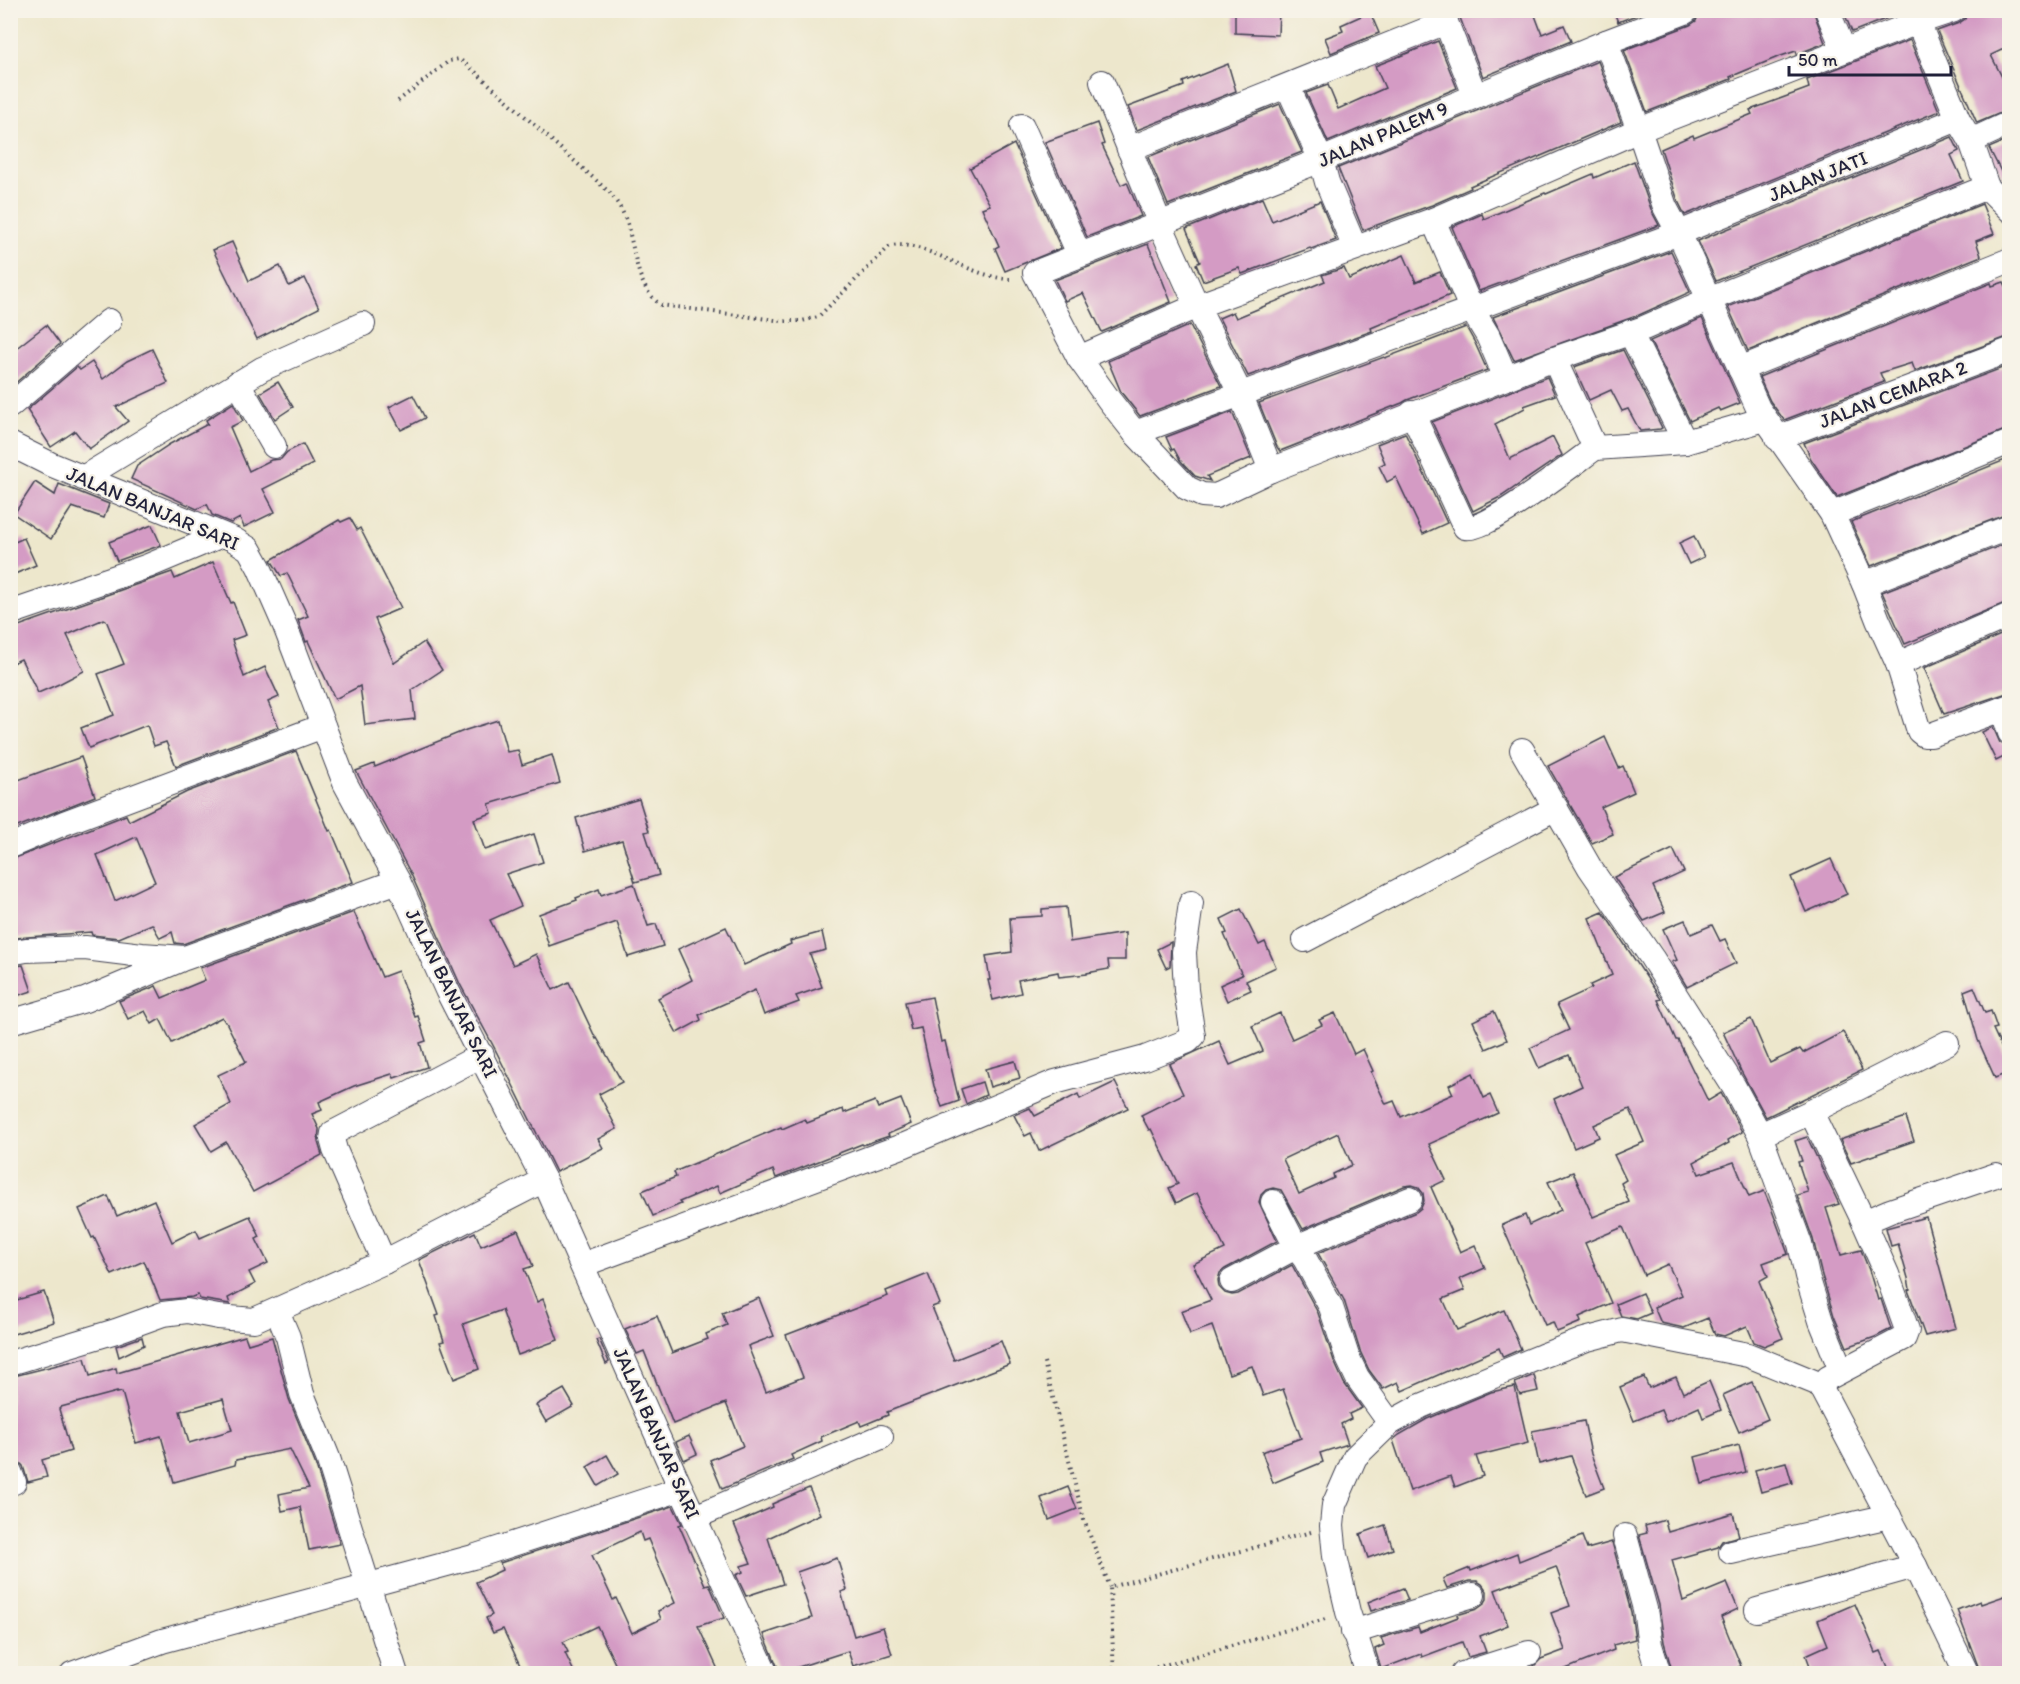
<svg xmlns="http://www.w3.org/2000/svg" width="2020" height="1684" font-family="Itim,sans-serif">
	<style>
		.building { fill: #d49bc4; fill-rule: evenodd }
		.lines { fill: none; stroke-linecap: round; stroke-linejoin: round }
		.minor-casing { stroke: #404051; stroke-width: 26 }
		.path { stroke: #404051; stroke-width: 4; stroke-dasharray: 1.5 4.5; stroke-linecap: butt }
		.minor { stroke: #fff; stroke-width: 24 }
		.labels { text-anchor: middle; stroke-width: 4.5; stroke-linejoin: round; paint-order: stroke }
		.street-label { font-size: 20px; fill: #22223b; stroke: #f7f3e8 }
	</style>
	<rect width="100%" height="100%" fill="#f7f3e8"/>
	<filter id="ink" filterUnits="userSpaceOnUse"><feTurbulence type="fractalNoise" baseFrequency=".0167" numOctaves="2"/><feDisplacementMap in="SourceGraphic" scale="12" xChannelSelector="R" yChannelSelector="G"/><feConvolveMatrix kernelMatrix="1 2 1 2 8 2 1 2 1" color-interpolation-filters="sRGB"/></filter>
	<filter id="wash" filterUnits="userSpaceOnUse"><feTurbulence type="fractalNoise" baseFrequency=".008" numOctaves="4" result="noise"/><feDisplacementMap in="SourceGraphic" scale="24" xChannelSelector="R" yChannelSelector="G"/><feGaussianBlur stdDeviation="1.35" result="paint"/><feColorMatrix in="noise" values="0 0 0 0 0 0 0 0 0 0 0 0 0 0 0 0 0 1.4 0 .05"/><feComposite in="paint" operator="in"/></filter>
	<g filter="url(#wash)">
		<rect width="100%" height="100%" fill="#ede7cc"/>
		<g id="blocks">
			<g class="building">
				<polygon points="1235,10 1279,10 1278,35 1235,33"/>
				<polygon points="1457,10 1533,10 1542,34 1564,25 1571,41 1483,77"/>
				<polygon points="1613,10 1649,10 1618,22"/>
				<polygon points="1711,10 1813,10 1825,43 1797,54 1796,51 1778,57 1730,77 1731,79 1647,112 1624,50 1690,25 1696,21 1698,16"/>
				<polygon points="1843,10 1908,10 1852,32"/>
				<polygon points="1968,10 2006,10 2010,18 2010,46 1991,55 2010,93 2010,109 1977,123 1937,31 1959,23 1965,19"/>
				<polygon points="1370,12 1379,33 1331,53 1325,38 1343,31 1341,25"/>
				<polygon points="1910,40 1939,111 1685,215 1678,201 1661,149 1693,135 1694,138 1752,114 1750,110 1809,88 1807,80"/>
				<polygon points="1438,41 1457,88 1328,142 1306,93 1328,85 1338,109 1385,88 1375,66"/>
				<polygon points="1598,61 1621,122 1470,186 1471,188 1432,205 1363,230 1338,168"/>
				<polygon points="1228,64 1236,91 1137,130 1128,107 1184,86 1183,82"/>
				<polygon points="1280,104 1302,152 1168,205 1148,157"/>
				<polygon points="1097,123 1104,144 1102,145 1121,185 1127,182 1141,216 1087,237 1045,142"/>
				<polygon points="1952,137 1959,151 1951,155 1963,181 1716,281 1698,241"/>
				<polygon points="2010,139 2010,189 1989,148"/>
				<polygon points="1014,144 1061,248 1005,271 995,248 999,246 982,208 990,205 970,168"/>
				<polygon points="1634,161 1652,212 1659,225 1479,291 1452,227 1482,214 1484,219 1545,193 1546,194 1593,174 1594,178"/>
				<polygon points="1262,198 1272,221 1320,201 1336,240 1311,249 1310,248 1242,274 1239,268 1203,281 1196,264 1200,262 1186,229"/>
				<polygon points="1982,204 1994,234 1976,241 1981,256 1748,351 1728,307"/>
				<polygon points="232,242 249,281 280,266 289,286 305,278 319,308 257,339 213,250"/>
				<polygon points="1148,244 1171,302 1102,332 1083,293 1065,301 1055,280"/>
				<polygon points="1671,251 1690,292 1639,315 1514,360 1493,317"/>
				<polygon points="1404,255 1416,282 1440,272 1450,295 1371,328 1372,331 1248,376 1219,318 1233,312 1236,318 1325,281 1322,275 1344,268 1349,279"/>
				<polygon points="2004,282 2010,295 2010,336 1915,371 1912,363 1880,373 1884,382 1784,420 1770,401 1759,377 1991,283 1992,286"/>
				<polygon points="1702,318 1740,403 1720,411 1718,408 1690,421 1650,341"/>
				<polygon points="46,325 60,344 12,386 10,353"/>
				<polygon points="1190,325 1221,386 1140,416 1121,392 1108,361"/>
				<polygon points="1466,327 1475,343 1487,370 1407,400 1402,403 1280,451 1277,447 1259,403 1384,357 1385,358"/>
				<polygon points="152,349 168,383 116,407 128,421 89,449 75,431 51,447 27,410 77,367 80,370 92,362 103,379 127,361"/>
				<polygon points="1623,350 1662,428 1660,429 1640,431 1628,409 1622,411 1611,390 1589,400 1574,367"/>
				<polygon points="2010,365 2010,428 1837,497 1811,459 1804,443"/>
				<polygon points="1547,377 1555,395 1524,406 1525,408 1495,424 1510,459 1553,437 1562,455 1502,496 1473,511 1432,422"/>
				<polygon points="278,382 293,407 275,419 260,393"/>
				<polygon points="413,395 425,418 401,430 389,407"/>
				<polygon points="233,403 243,421 230,427 249,471 271,460 281,459 287,452 303,444 313,464 263,489 275,512 244,527 240,518 231,523 212,515 207,504 197,509 131,479 137,466 170,444 208,424 206,420"/>
				<polygon points="1232,412 1251,458 1207,476 1210,481 1195,476 1180,460 1174,449 1172,450 1166,437"/>
				<polygon points="1405,433 1447,523 1423,534 1396,477 1387,482 1379,466 1385,463 1377,444"/>
				<polygon points="2010,458 2010,513 1871,566 1851,522"/>
				<polygon points="35,482 55,495 59,484 109,504 104,518 72,507 51,539 14,514"/>
				<polygon points="350,518 357,530 360,528 401,608 375,619 394,663 424,642 442,670 412,690 415,719 365,725 360,686 335,699 308,641 306,642 298,620 308,616 287,573 281,576 271,560 339,520 341,522"/>
				<polygon points="152,525 161,545 117,561 109,542"/>
				<polygon points="1694,536 1704,557 1689,564 1679,543"/>
				<polygon points="24,538 36,565 10,576 10,544"/>
				<polygon points="2010,542 2010,601 1905,644 1882,592"/>
				<polygon points="213,562 231,603 233,602 246,635 232,640 244,677 265,667 279,697 268,702 279,727 176,766 166,742 154,746 147,725 89,748 81,728 114,715 98,674 124,664 106,620 104,619 67,635 84,671 59,684 38,693 21,659 10,664 10,629 172,572 175,579"/>
				<polygon points="2010,631 2010,692 1944,714 1924,668"/>
				<polygon points="498,720 507,752 518,750 522,765 552,755 560,783 489,804 492,813 474,819 485,850 534,834 543,862 506,874 521,906 490,920 513,965 536,954 553,990 569,982 596,1039 597,1038 622,1082 599,1094 617,1129 598,1139 603,1148 556,1172 495,1049 460,984 411,874 356,771 374,764 375,767 466,730"/>
				<polygon points="1993,727 2000,743 2010,747 2010,754 1996,761 1982,732"/>
				<polygon points="1605,737 1619,768 1623,766 1634,792 1601,807 1613,834 1592,843 1548,766"/>
				<path d="M296 751 329 831 331 830 353 882 183 944 175 943 172 932 160 938 152 924 119 938 92 935 91 932 15 938 10 923V860L126 815 129 821 187 792ZM136 837 155 882 115 901 97 855Z"/>
				<polygon points="81,757 95,796 10,830 10,783"/>
				<polygon points="639,799 649,831 645,832 659,875 635,882 622,840 585,851 576,818"/>
				<polygon points="1673,849 1684,872 1653,886 1665,912 1644,921 1614,877"/>
				<polygon points="1831,859 1847,894 1806,912 1791,877"/>
				<polygon points="634,884 648,926 656,924 663,946 628,957 617,922 549,946 539,914 577,900 576,898 599,889 601,895"/>
				<polygon points="1066,907 1070,942 1125,933 1125,960 1108,960 1109,969 1087,973 1087,974 1059,977 1058,972 1018,980 1021,993 993,1000 988,980 990,980 986,956 1012,952 1010,918 1042,916 1042,909"/>
				<polygon points="1241,909 1259,945 1265,942 1276,967 1246,981 1251,990 1227,1001 1220,985 1242,975 1224,934 1227,933 1221,919"/>
				<polygon points="354,912 382,977 398,971 415,1017 418,1016 426,1041 420,1043 427,1067 394,1078 392,1074 354,1086 319,1102 322,1110 312,1114 319,1129 318,1142 322,1155 253,1192 226,1142 211,1151 195,1124 231,1104 218,1075 246,1062 226,1022 225,1022 222,1017 172,1043 160,1019 152,1024 145,1011 128,1019 119,1001 156,986 162,998 205,980 200,968"/>
				<polygon points="1603,912 1661,999 1658,1000 1676,1040 1678,1040 1708,1101 1721,1093 1742,1132 1728,1140 1729,1143 1694,1162 1699,1174 1734,1162 1749,1197 1764,1191 1770,1205 1788,1254 1763,1263 1768,1276 1759,1281 1783,1338 1764,1346 1754,1342 1747,1326 1724,1336 1715,1334 1708,1318 1684,1328 1661,1323 1654,1307 1682,1295 1668,1264 1644,1275 1623,1227 1585,1243 1611,1303 1579,1317 1581,1322 1557,1332 1553,1322 1545,1325 1502,1225 1525,1215 1529,1225 1561,1210 1548,1182 1573,1172 1593,1217 1629,1202 1621,1183 1626,1180 1614,1155 1644,1142 1630,1109 1594,1125 1599,1137 1574,1148 1554,1099 1582,1086 1569,1055 1539,1068 1530,1048 1569,1030 1557,1004 1592,988 1590,985 1612,975 1589,918"/>
				<polygon points="1685,920 1691,934 1712,925 1720,941 1725,939 1736,963 1687,987 1672,962 1677,960 1663,929"/>
				<polygon points="726,927 744,965 791,944 790,941 822,932 826,950 810,954 822,987 796,996 799,1002 764,1015 755,990 699,1015 701,1020 677,1033 658,998 692,980 678,949"/>
				<polygon points="1171,942 1170,966 1166,968 1157,949"/>
				<polygon points="23,965 32,991 10,998 10,967"/>
				<polygon points="1974,987 1985,1013 1991,1011 1997,1028 1993,1029 2010,1066 2010,1072 1995,1078 1978,1040 1964,991"/>
				<polygon points="932,997 941,1042 945,1041 959,1101 942,1107 934,1086 921,1028 911,1030 905,1002"/>
				<polygon points="1494,1011 1507,1040 1486,1049 1473,1021"/>
				<path d="M1280 1013 1292 1039 1322 1025 1319 1020 1335 1013 1354 1054 1363 1049 1373 1071 1371 1072 1386 1104 1394 1101 1401 1117 1453 1094 1449 1085 1473 1073 1484 1098 1490 1095 1498 1113 1429 1144 1446 1180 1431 1187 1460 1252 1475 1245 1485 1268 1460 1279 1465 1290 1443 1299 1457 1330 1504 1310 1521 1349 1503 1357 1499 1348 1402 1391 1398 1382 1383 1389 1369 1370 1360 1351 1344 1300 1318 1253 1416 1212 1421 1208 1424 1201 1423 1193 1418 1187 1412 1185 1404 1186 1303 1229 1281 1190 1273 1188 1266 1190 1261 1195 1259 1202 1277 1241 1225 1269 1220 1273 1218 1280 1219 1287 1225 1293 1232 1295 1238 1294 1292 1265 1318 1313 1334 1361 1344 1383 1362 1408 1349 1414 1351 1419 1341 1424 1348 1444 1320 1453 1323 1462 1273 1483 1262 1452 1301 1438 1283 1389 1263 1396 1252 1366 1229 1374 1212 1326 1190 1334 1181 1311 1211 1300 1193 1264 1225 1249 1197 1193 1176 1203 1169 1188 1178 1184 1151 1129 1149 1130 1141 1115 1183 1094 1169 1064 1219 1041 1230 1065 1263 1051 1252 1026ZM1338 1133 1352 1165 1333 1174 1334 1178 1299 1194 1283 1159Z"/>
				<polygon points="1751,1019 1770,1063 1800,1049 1803,1053 1843,1032 1862,1070 1766,1117 1741,1071 1723,1032"/>
				<polygon points="1015,1061 1020,1078 990,1087 985,1069"/>
				<polygon points="982,1082 986,1095 966,1104 961,1089"/>
				<polygon points="1115,1082 1128,1108 1039,1151 1031,1133 1025,1136 1014,1115 1030,1108 1035,1116 1078,1094 1080,1099"/>
				<polygon points="901,1099 911,1124 888,1134 889,1136 863,1145 862,1144 776,1178 773,1170 720,1193 717,1186 679,1202 681,1204 653,1216 642,1191 676,1177 674,1172 781,1127 782,1129 805,1119 807,1123 843,1109 844,1113 875,1101 878,1108"/>
				<polygon points="1906,1117 1914,1141 1851,1163 1840,1140"/>
				<polygon points="1807,1137 1839,1204 1826,1208 1841,1255 1861,1250 1869,1270 1878,1300 1881,1299 1891,1329 1875,1337 1847,1347 1834,1316 1821,1272 1813,1239 1797,1195 1808,1192 1798,1162 1802,1161 1795,1141"/>
				<polygon points="108,1196 117,1216 154,1200 172,1242 196,1230 200,1238 250,1216 260,1237 256,1239 268,1263 249,1272 255,1284 228,1298 230,1304 200,1299 198,1295 192,1297 160,1300 144,1261 112,1275 94,1237 92,1238 79,1209"/>
				<polygon points="1926,1217 1956,1328 1925,1336 1908,1290 1910,1289 1908,1278 1898,1244 1891,1246 1886,1228"/>
				<polygon points="518,1230 533,1266 524,1269 537,1302 543,1299 558,1340 518,1355 502,1310 463,1324 479,1369 454,1379 440,1342 444,1341 436,1316 439,1315 419,1260 475,1232 481,1246"/>
				<polygon points="928,1274 940,1304 932,1307 954,1360 1001,1341 1010,1364 887,1412 888,1415 861,1426 859,1421 821,1437 822,1441 791,1455 793,1459 722,1489 710,1460 743,1446 726,1403 673,1424 644,1351 637,1354 625,1329 657,1316 672,1353 708,1339 706,1334 727,1325 722,1313 759,1298 774,1336 748,1346 766,1392 803,1377 786,1335 888,1296 886,1291"/>
				<polygon points="44,1292 54,1322 10,1335 10,1302"/>
				<polygon points="1642,1293 1651,1313 1637,1319 1621,1316 1616,1304"/>
				<path d="M245 1336 248 1344 272 1337 289 1399 315 1463 340 1544 309 1550 300 1507 282 1511 279 1494 309 1488 290 1449 236 1460 235 1465 174 1482 161 1436 136 1443 122 1392 117 1393V1392L61 1407 59 1409 71 1451 42 1460 47 1477 28 1482 23 1466 18 1461 10 1458V1377L85 1358 90 1376 116 1368 117 1373ZM223 1399 232 1430 189 1443 180 1411Z"/>
				<polygon points="142,1337 144,1345 119,1357 116,1346"/>
				<polygon points="599,1339 609,1362 606,1364 596,1340"/>
				<polygon points="1534,1375 1538,1391 1520,1395 1515,1383"/>
				<polygon points="1644,1377 1649,1388 1676,1377 1683,1393 1709,1381 1721,1410 1703,1418 1699,1407 1666,1422 1661,1410 1634,1421 1620,1387"/>
				<polygon points="1752,1382 1768,1419 1739,1432 1723,1395"/>
				<polygon points="1515,1387 1528,1443 1476,1456 1483,1476 1455,1487 1451,1476 1410,1491 1393,1440 1399,1435 1427,1419 1491,1392"/>
				<polygon points="564,1389 574,1406 546,1422 536,1405"/>
				<polygon points="1584,1421 1591,1454 1604,1488 1586,1495 1571,1456 1539,1464 1532,1431"/>
				<polygon points="689,1436 697,1454 684,1460 676,1442"/>
				<polygon points="1739,1445 1746,1472 1702,1484 1695,1457"/>
				<polygon points="607,1455 618,1474 598,1486 587,1467"/>
				<polygon points="1786,1462 1792,1483 1761,1492 1755,1470"/>
				<polygon points="1068,1487 1077,1509 1049,1520 1041,1498"/>
				<polygon points="809,1488 820,1514 768,1538 783,1584 746,1596 736,1575 743,1572 741,1566 751,1563 734,1524 773,1507 772,1504"/>
				<path d="M673 1506 682 1524 679 1525 705 1585 709 1584 724 1618 698 1626 720 1674H620L597 1626 563 1642 568 1652 565 1653 575 1674H524L503 1629 493 1633 486 1618 492 1615 476 1582 502 1570 500 1563ZM640 1532 643 1541 648 1539 675 1603 658 1611 661 1619 632 1633 616 1598 613 1600 592 1555Z"/>
				<polygon points="1733,1513 1739,1536 1722,1541 1718,1547 1672,1560 1683,1601 1727,1583 1738,1609 1721,1617 1741,1666 1724,1674 1673,1674 1664,1642 1659,1605 1639,1535 1647,1533 1645,1526 1665,1520 1668,1532"/>
				<polygon points="1385,1525 1393,1549 1368,1558 1360,1534"/>
				<polygon points="1582,1536 1587,1549 1612,1542 1631,1612 1635,1639 1613,1645 1614,1650 1553,1674 1512,1674 1533,1667 1541,1659 1565,1650 1551,1613 1570,1606 1556,1567 1495,1590 1508,1625 1480,1636 1486,1652 1468,1657 1462,1642 1422,1657 1421,1654 1381,1669 1375,1649 1384,1645 1381,1638 1418,1627 1420,1632 1458,1617 1457,1615 1477,1609 1484,1604 1487,1599 1487,1591 1482,1584 1477,1581 1469,1581 1447,1588 1443,1579 1470,1568 1471,1571 1517,1553 1519,1561"/>
				<polygon points="837,1558 847,1590 841,1592 854,1636 883,1627 892,1654 853,1666 848,1651 780,1673 764,1634 812,1618 797,1572"/>
				<polygon points="1403,1588 1408,1600 1371,1611 1368,1602"/>
				<polygon points="2010,1594 2010,1674 1981,1674 1957,1610 1980,1601 1981,1604"/>
				<polygon points="1855,1604 1876,1653 1881,1651 1891,1674 1813,1674 1806,1655 1828,1645 1818,1620"/>
			</g>
		</g>
	</g>
	<g filter="url(#ink)">
		<use href="#blocks" fill-opacity="0" stroke="#404051" stroke-width="1.5"/>
		<g class="lines">
			<defs>
				<g id="minor">
					<polyline points="1441,10 1475,95"/>
					<polyline points="1685,10 1685,12 1606,42 1639,130 1665,207 1679,233 1758,408 1832,514 1864,584 1878,620 1898,664 1919,731 1924,735 1931,735 2010,706"/>
					<polyline points="1827,10 1844,50"/>
					<polyline points="1918,22 1958,119 1971,141 1987,187 2010,210"/>
					<polyline points="1102,82 1160,224 1197,306 1240,393 1271,470"/>
					<polyline points="1288,87 1321,160 1327,182 1355,248"/>
					<polyline points="1022,126 1079,254"/>
					<polyline points="1971,141 2010,123"/>
					<polyline points="1129,149 1446,22"/>
					<polyline points="1433,220 1471,308 1488,336 1506,378 1271,470 1216,496 1202,495 1187,488 1135,433 1109,400 1079,358 1035,273 1321,160 1606,42"/>
					<polyline points="1630,332 1685,442"/>
					<polyline points="1079,358 1197,306 1433,220 1639,130 1918,22 1954,10"/>
					<polyline points="1554,359 1595,448 1685,442 1765,419"/>
					<polyline points="1740,369 2010,260"/>
					<polyline points="1506,378 1554,359 1644,328 1708,300 1987,187"/>
					<polyline points="238,383 274,446"/>
					<polyline points="10,406 109,321"/>
					<path d="M1412 413 1465 527C1485 533 1574 463 1595 448"/>
					<polyline points="1135,433 1679,233 1958,119"/>
					<polyline points="1777,438 2010,350"/>
					<polyline points="10,444 50,464 233,539 249,549 259,567 285,626 345,783 398,881 447,990 544,1180 681,1489 766,1674"/>
					<polyline points="83,478 262,369 363,324"/>
					<polyline points="1832,514 2010,442"/>
					<polyline points="1864,584 2010,527"/>
					<polyline points="10,613 148,566 222,535"/>
					<polyline points="1898,664 2010,615"/>
					<polyline points="2002,709 2010,733"/>
					<polyline points="1522,750 1590,868 1652,958 1734,1087 1760,1135 1800,1244 1807,1276 1821,1321 1841,1370"/>
					<polyline points="10,846 64,823 323,726"/>
					<polyline points="1305,940 1556,808"/>
					<polyline points="10,953 26,950 85,948 142,955 185,958 398,881"/>
					<polyline points="10,1022 85,1000 180,960"/>
					<polyline points="1811,1112 1864,1222"/>
					<polyline points="1760,1135 1811,1112 1947,1043"/>
					<polyline points="1273,1202 1296,1247 1305,1259 1331,1307 1347,1356 1357,1377 1390,1423"/>
					<polyline points="384,1262 335,1150 332,1139 333,1133 482,1055"/>
					<polyline points="582,1265 905,1145 1055,1082 1145,1058 1188,1041 1193,1036 1186,990 1184,952 1191,903"/>
					<polyline points="1232,1281 1296,1247 1410,1199"/>
					<polyline points="277,1311 288,1337 302,1394 328,1458 396,1674"/>
					<polyline points="10,1363 116,1331 163,1314 187,1311 218,1317 254,1320 384,1262 544,1180"/>
					<polyline points="1828,1378 1904,1338 1907,1330 1887,1274 1864,1222 1890,1211 1996,1175"/>
					<polyline points="10,1472 14,1482"/>
					<polyline points="695,1517 881,1437"/>
					<polyline points="1625,1536 1645,1609 1650,1645 1659,1674"/>
					<polyline points="1731,1552 1889,1516"/>
					<polyline points="1757,1610 1915,1566"/>
					<polyline points="1353,1632 1473,1595"/>
					<polyline points="72,1674 162,1641 473,1557 681,1489"/>
					<polyline points="1368,1674 1348,1612 1335,1556 1332,1526 1334,1505 1355,1457 1390,1423 1421,1406 1542,1356 1584,1340 1622,1330 1748,1355 1819,1384 1915,1566 1967,1674"/>
					<polyline points="1463,1674 1529,1653"/>
				</g>
			</defs>
			<use href="#minor" class="minor-casing"/>
			<g class="path">
				<path d="M398 101 449 61 459 59 470 67 610 193C613 198 618 203 621 209 637 239 631 284 661 305L782 321H802L818 317 889 247C921 236 974 281 1014 279"/>
				<polyline points="1044,1362 1084,1520 1110,1587"/>
				<polyline points="1114,1674 1110,1587 1311,1532"/>
				<polyline points="1133,1674 1329,1618"/>
			</g>
			<use href="#minor" class="minor"/>
		</g>
	</g>
	<g class="labels">
		<g class="street-label">
			<text transform="translate(1383 134) rotate(-23)" y="7">JALAN PALEM 9</text>
			<text transform="translate(1818 176) rotate(-22)" y="7">JALAN JATI</text>
			<text transform="translate(1893 394) rotate(-21)" y="7">JALAN CEMARA 2</text>
			<text transform="translate(153 508) rotate(23)" y="7">JALAN BANJAR SARI</text>
			<text transform="translate(452 993) rotate(64)" y="7">JALAN BANJAR SARI</text>
			<text transform="translate(657 1433) rotate(66)" y="7">JALAN BANJAR SARI</text>
		</g>
	</g>
	<rect width="2020" height="1684" fill="none" stroke="#f7f3e8" stroke-width="36"/>
	<path d="M1789 66v9h162v-9" fill="none" stroke="#22223b" stroke-width="3"/>
	<text x="1798" y="66" font-size="18" fill="#22223b" stroke="#f7f3e8" stroke-width="4.5" paint-order="stroke">50 m</text>
</svg>
